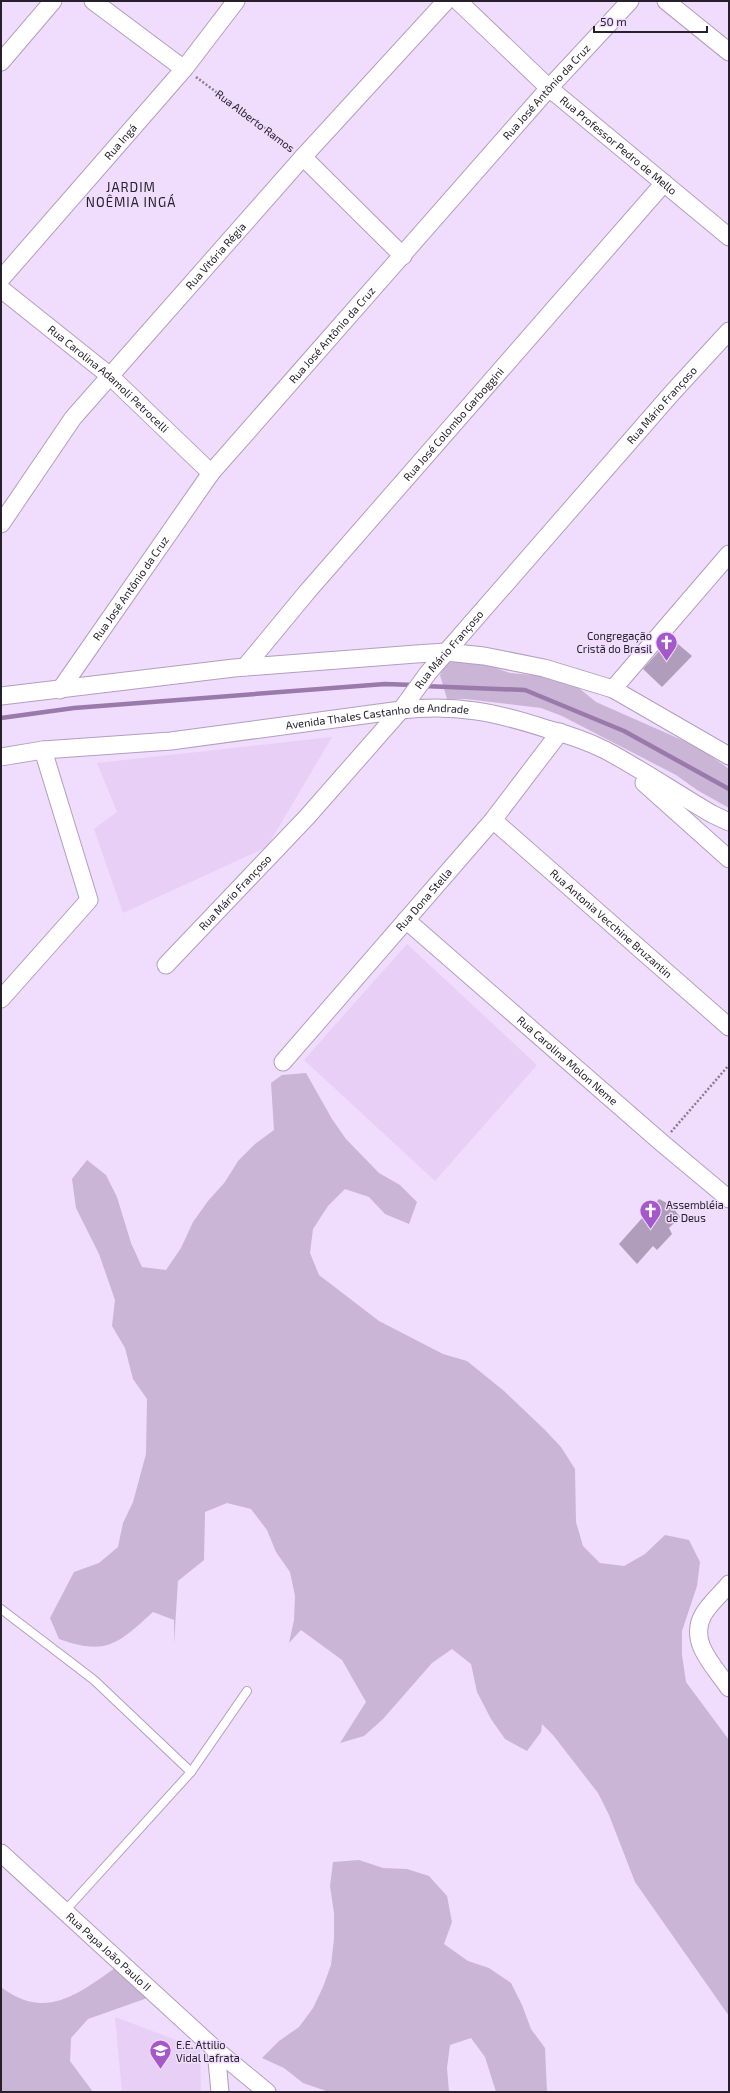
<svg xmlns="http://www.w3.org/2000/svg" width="730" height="2093" font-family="'Exo 2',sans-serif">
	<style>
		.built { fill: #e8cff6 }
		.green { fill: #cab5d6 }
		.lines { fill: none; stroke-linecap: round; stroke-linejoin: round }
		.stream { stroke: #997aaa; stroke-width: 4.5 }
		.building { fill: #b09dbb }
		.service-casing { stroke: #b29ebd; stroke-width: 10 }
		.minor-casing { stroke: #b29ebd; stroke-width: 19 }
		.path { stroke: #887b90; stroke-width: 2.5; stroke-dasharray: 2 2; stroke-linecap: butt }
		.service { stroke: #fff; stroke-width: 8 }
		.minor { stroke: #fff; stroke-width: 17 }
		.labels { text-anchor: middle; stroke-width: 3; stroke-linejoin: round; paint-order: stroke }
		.street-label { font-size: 11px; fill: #27202c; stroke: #f0dcfc }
		.poi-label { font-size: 11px; fill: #27202c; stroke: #f0dcfc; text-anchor: start }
		.quarter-label { font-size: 13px; letter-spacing: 1px; fill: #27202c; stroke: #f0dcfc }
	</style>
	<rect width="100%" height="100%" fill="#f0dcfc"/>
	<g class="built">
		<polygon points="332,737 267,847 123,913 94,829 117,812 97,763"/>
		<polygon points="407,944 537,1065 435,1181 304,1060"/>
		<polygon points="115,2017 200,2049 201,2092 122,2092"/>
	</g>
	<g class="green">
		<polygon points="460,661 478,662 510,673 546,676 575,685 596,702 682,740 705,752 729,769 729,808 697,790 676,775 562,716 541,708 466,699 447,699 440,675 447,663"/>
		<path d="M306 1073 332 1119 346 1139 379 1173 400 1185 417 1202 409 1224 385 1214 369 1197 345 1189 328 1206 313 1229 310 1253 319 1275 379 1321 443 1354 467 1361 504 1391 545 1430 561 1447 575 1469 576 1522 583 1546 600 1563 624 1566 645 1554 665 1535 689 1540 700 1562 697 1586 682 1631V1655L686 1682 729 1740V2016L635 1882 609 1815 598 1793 553 1735 542 1724 541 1732 527 1751 505 1739 491 1719 477 1692 471 1664 452 1649 432 1663 383 1719 364 1736 340 1743 366 1702 342 1660 301 1630 289 1643 294 1620 295 1596 290 1572 276 1552 267 1530 251 1509 227 1503 205 1512 204 1560 178 1581 174 1644V1620L153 1612C118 1644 106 1656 59 1639L50 1618 74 1572 99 1563 118 1547 123 1523 133 1502 146 1454 147 1399 133 1379 125 1348 112 1326 115 1300 99 1254 76 1208 72 1179 87 1160 106 1175 117 1197 131 1243 142 1267 166 1270 181 1248 193 1222 208 1201 225 1182 238 1161 255 1144 274 1130 271 1083 282 1075Z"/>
		<polygon points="359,1860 383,1868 407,1869 429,1876 447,1896 452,1922 444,1944 468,1961 489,1968 511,1983 522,2005 531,2029 545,2048 547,2092 496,2092 485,2057 471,2038 450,2045 447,2068 449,2092 329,2092 303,2083 284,2068 262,2058 279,2041 299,2027 313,2008 323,1987 331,1965 334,1939 334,1913 330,1886 333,1862"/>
		<path d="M115 1968 153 1996 88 2019 71 2038 70 2061 93 2092H1V1987C45 2021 78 1994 115 1968Z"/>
	</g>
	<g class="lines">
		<g class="stream">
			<polyline points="423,686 525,690 624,731 729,789"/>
			<polyline points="1,718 74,708 385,684 414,685"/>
		</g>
	</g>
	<g class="building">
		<polygon points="671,638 692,656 662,687 643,669"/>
		<polygon points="659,1199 671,1205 680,1217 669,1228 672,1234 657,1250 653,1246 637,1264 619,1244"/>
	</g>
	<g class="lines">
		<defs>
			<g id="service">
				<polyline points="1,1609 94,1680 191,1772"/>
				<polyline points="65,1911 191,1772 247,1691"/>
			</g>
			<g id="minor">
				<polyline points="93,1 184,69"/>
				<path id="s1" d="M458 1 549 88 729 237"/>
				<polyline points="666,1 729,52"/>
				<polyline points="1,62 53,1"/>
				<polyline points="303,157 403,256"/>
				<path id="s2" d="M1 279 184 69 236 1"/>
				<path id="s3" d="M1 289 110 376 211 473"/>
				<path id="s4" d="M1 524 73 418 303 157 446 1"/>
				<path id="s5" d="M245 667 307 592 664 183"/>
				<polyline points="613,689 729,554"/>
				<path id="s6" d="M60 690 211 473 549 88 630 1"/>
				<polyline points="1,696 234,668 416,654 446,652 484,656 544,668 613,689 729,756"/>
				<path id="s7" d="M1 757 43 750 171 741 401 710C456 704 495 712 547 729 566 734 587 741 605 750 641 769 676 793 712 814L729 822"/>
				<polyline points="644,783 729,859"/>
				<path id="s8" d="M493 820 729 1027"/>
				<path id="s9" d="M406 920 662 1143 729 1199"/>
				<path id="s10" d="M166 965 307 817 401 710 428 673 672 393 729 331"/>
				<polyline points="1,999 89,900 43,750"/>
				<path id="s11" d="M283 1062 493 820 560 732"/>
				<path d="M729 1584C721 1594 709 1604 703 1615 688 1642 714 1666 729 1688"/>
				<path id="s12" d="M1 1853 216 2050 267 2092"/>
				<polyline points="216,2050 220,2092"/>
			</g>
		</defs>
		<use href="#service" class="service-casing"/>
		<use href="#minor" class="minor-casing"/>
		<g class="path">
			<polyline points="196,77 292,148"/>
			<polyline points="671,1132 729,1065"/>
		</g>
		<use href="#service" class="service"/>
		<use href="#minor" class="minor"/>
	</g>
	<defs>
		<symbol id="church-pin" viewBox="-11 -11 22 30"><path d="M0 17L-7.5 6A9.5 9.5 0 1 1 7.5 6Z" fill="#a458ca" stroke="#f0dcfc"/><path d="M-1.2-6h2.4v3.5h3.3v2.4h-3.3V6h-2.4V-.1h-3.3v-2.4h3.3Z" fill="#fff"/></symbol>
		<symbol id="school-pin" viewBox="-11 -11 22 30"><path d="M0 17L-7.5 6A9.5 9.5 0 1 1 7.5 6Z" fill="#a458ca" stroke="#f0dcfc"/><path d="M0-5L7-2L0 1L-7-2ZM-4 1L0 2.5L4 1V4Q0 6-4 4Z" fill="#fff"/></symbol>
	</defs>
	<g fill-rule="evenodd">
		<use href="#church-pin" x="654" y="630" width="25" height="34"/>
		<use href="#church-pin" x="638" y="1198" width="25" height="34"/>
		<use href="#school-pin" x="148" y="2038" width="25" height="34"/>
	</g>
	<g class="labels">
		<g class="street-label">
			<text dy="4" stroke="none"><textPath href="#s6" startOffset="772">Rua José Antônio da Cruz</textPath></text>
			<text transform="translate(255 121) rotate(37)" y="4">Rua Alberto Ramos</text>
			<text dy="4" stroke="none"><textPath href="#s2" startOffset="182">Rua Ingá</textPath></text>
			<text dy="4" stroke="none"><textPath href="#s1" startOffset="216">Rua Professor Pedro de Mello</textPath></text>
			<text dy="4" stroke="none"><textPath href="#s4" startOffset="344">Rua Vitória Régia</textPath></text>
			<text dy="4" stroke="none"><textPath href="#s6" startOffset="448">Rua José Antônio da Cruz</textPath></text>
			<text dy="4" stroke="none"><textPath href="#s3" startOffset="140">Rua Carolina Adamoli Petrocelli</textPath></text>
			<text dy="4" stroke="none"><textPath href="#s10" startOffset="748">Rua Mário Françoso</textPath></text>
			<text dy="4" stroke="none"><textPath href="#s5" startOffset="320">Rua José Colombo Garboggini</textPath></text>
			<text dy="4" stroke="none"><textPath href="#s6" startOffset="124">Rua José Antônio da Cruz</textPath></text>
			<text dy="4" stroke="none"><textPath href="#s10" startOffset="424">Rua Mário Françoso</textPath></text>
			<text dy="4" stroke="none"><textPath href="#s7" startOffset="379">Avenida Thales Castanho de Andrade</textPath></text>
			<text dy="4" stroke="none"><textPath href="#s10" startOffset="100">Rua Mário Françoso</textPath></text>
			<text dy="4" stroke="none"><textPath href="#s11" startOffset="215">Rua Dona Stella</textPath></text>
			<text dy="4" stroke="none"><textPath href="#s8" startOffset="157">Rua Antonia Vecchine Bruzantin</textPath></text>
			<text dy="4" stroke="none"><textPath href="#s9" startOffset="214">Rua Carolina Molon Neme</textPath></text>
			<text dy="4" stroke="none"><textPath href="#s12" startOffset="146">Rua Papa João Paulo II</textPath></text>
		</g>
		<g class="poi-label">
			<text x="652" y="640" text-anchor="end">Congregação<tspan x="652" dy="13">Cristã do Brasil</tspan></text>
			<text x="666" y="1209">Assembléia<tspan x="666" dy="13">de Deus</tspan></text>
			<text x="176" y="2049">E.E. Attilio<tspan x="176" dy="13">Vidal Lafrata</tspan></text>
		</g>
		<g class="quarter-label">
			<text x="131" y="192">JARDIM<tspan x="131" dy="15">NOÊMIA INGÁ</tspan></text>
		</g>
	</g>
	<rect width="730" height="2093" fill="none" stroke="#27202c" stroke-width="4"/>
	<path d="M594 26v6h113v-6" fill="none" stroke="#27202c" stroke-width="2"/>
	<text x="600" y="26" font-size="12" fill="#27202c" stroke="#f0dcfc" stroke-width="3" paint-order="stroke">50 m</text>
</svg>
